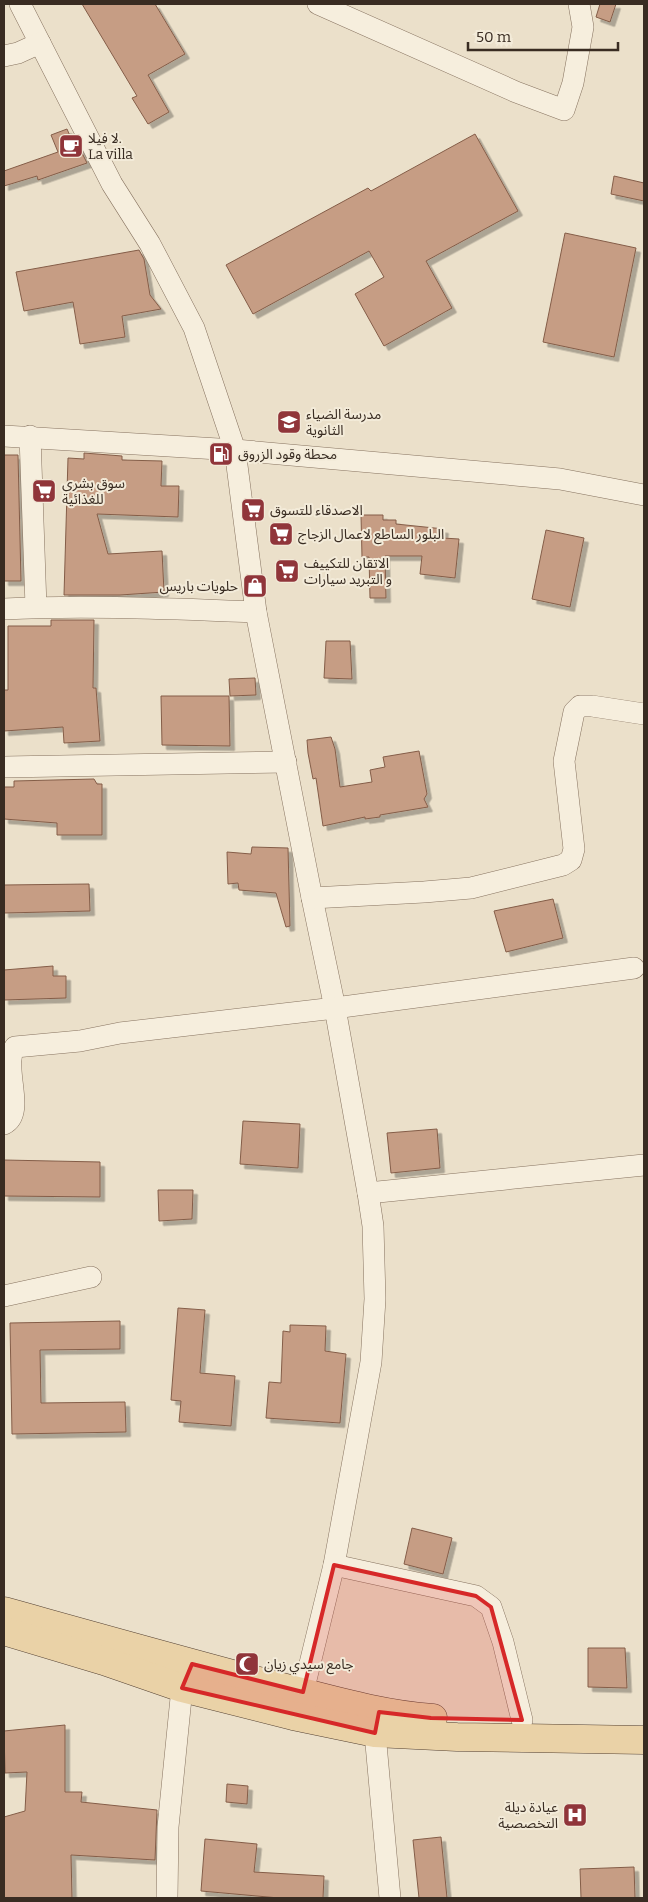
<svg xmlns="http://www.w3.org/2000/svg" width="648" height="1902" font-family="Bitter,'Noto Sans Arabic',serif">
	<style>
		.building { fill: #c69d84; stroke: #845d48; filter: url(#shadow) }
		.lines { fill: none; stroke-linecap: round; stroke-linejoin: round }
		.minor-casing { stroke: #877360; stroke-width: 22 }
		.major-casing { stroke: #554234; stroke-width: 29 }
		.minor { stroke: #f6eedd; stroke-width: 21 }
		.major { stroke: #ead2a7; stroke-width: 28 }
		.marked { fill: #d62828; fill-opacity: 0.2; stroke: #d62828; stroke-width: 4; stroke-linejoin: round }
		.labels { text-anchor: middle; stroke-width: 4; stroke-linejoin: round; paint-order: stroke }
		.poi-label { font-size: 14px; fill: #392c22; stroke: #f3ebd9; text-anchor: start }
	</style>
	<defs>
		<filter id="shadow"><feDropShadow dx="4.5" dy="4.5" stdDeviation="0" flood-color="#0004"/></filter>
	</defs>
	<rect width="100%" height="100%" fill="#ebe0ca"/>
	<g class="building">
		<polygon points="82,4 155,4 185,54 148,75 169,112 148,124 132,98 137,96"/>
		<polygon points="600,4 616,4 610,22 596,17"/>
		<polygon points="67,129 71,138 74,137 87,163 38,180 37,176 4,186 4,171 58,152 51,135"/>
		<polygon points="475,134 518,211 426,261 452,308 384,346 355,294 384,277 369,251 253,314 226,265 368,188 371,191"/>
		<polygon points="614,176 644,183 644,201 611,194"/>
		<polygon points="565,233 636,248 614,357 543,342"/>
		<polygon points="139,250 144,259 150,295 161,309 122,316 125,337 80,344 73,302 24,311 16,272"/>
		<polygon points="84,453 122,456 122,460 162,461 161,486 179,486 178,517 97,514 108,554 162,551 164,592 120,595 64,595 68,458 84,459"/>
		<polygon points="4,455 18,455 21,581 4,581"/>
		<polygon points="361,515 383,515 383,520 396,520 396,524 444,529 443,538 459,539 455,578 420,574 422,556 385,556 386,598 370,598 369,557 362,557"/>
		<polygon points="546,530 584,538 570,607 532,599"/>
		<polygon points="51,620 94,620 93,688 96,688 100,741 64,743 63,727 4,731 4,690 8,690 8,626 51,626"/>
		<polygon points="326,641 350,641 352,679 324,678"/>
		<polygon points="255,678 256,695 230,696 229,679"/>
		<polygon points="161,696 229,696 230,746 162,745"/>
		<polygon points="331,737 335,749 340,787 372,782 370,770 385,767 383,757 419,751 427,794 424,799 428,807 380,815 380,817 365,819 365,817 323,826 316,778 313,779 308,753 307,740"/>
		<polygon points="94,779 97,784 102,784 102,835 57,835 57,823 4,819 4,787 14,787 14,781"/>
		<polygon points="252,847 288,848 290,926 286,927 276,893 239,890 238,883 228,884 227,852 251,854"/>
		<polygon points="89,884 90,911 4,913 4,885"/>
		<polygon points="553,899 563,938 506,952 494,911"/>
		<polygon points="53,966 53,976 66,976 66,998 4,1000 4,970"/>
		<polygon points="243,1121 300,1124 298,1168 240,1164"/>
		<polygon points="437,1129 440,1168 391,1173 387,1133"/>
		<polygon points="4,1160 100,1162 100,1197 4,1196"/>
		<polygon points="158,1190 193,1190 192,1219 159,1221"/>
		<polygon points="178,1308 205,1310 200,1373 235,1376 231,1426 179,1422 181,1401 171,1400"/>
		<polygon points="120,1321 120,1349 40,1350 41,1403 125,1402 126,1432 12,1434 10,1323"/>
		<polygon points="290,1325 326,1326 325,1351 346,1354 340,1423 266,1418 269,1382 281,1383 283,1331 290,1332"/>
		<polygon points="412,1528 452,1538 443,1574 404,1564"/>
		<polygon points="588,1648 625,1648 627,1688 588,1687"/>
		<polygon points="65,1725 65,1792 82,1792 81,1802 157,1810 155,1860 71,1855 72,1898 4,1898 4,1817 25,1811 27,1772 5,1773 4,1731"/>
		<polygon points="227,1784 248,1786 247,1804 226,1802"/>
		<polygon points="441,1837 447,1898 419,1898 413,1840"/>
		<polygon points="205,1839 257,1844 254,1872 324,1876 323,1898 279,1898 201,1891"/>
		<polygon points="634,1867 635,1898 581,1898 580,1869"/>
	</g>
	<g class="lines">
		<defs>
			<g id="minor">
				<polyline points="20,4 112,184 150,244 194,328 235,450 256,612 312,898 335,1008 368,1193 373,1226 375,1299 371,1362 334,1565 303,1692 297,1707"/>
				<polyline points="318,4 516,92 564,110 573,83 583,27 579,4"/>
				<polyline points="4,56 18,53 40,43"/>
				<polyline points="4,436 235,450 560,479 644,495"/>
				<polyline points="30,436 36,607"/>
				<path d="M4 609C88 605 172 609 256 612"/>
				<polyline points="4,767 286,762"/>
				<polyline points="312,898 424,892 471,888 563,865 571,860 574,849 564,761 574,712 580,706 592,706 644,714"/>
				<path d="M4 1124C27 1113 1 1065 15 1047L80 1041 120 1033 335 1008 634 968"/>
				<polyline points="368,1193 644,1165"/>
				<polyline points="4,1296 91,1277"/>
				<polyline points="334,1565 476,1596 491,1607 503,1642 522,1720"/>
				<polyline points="377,1719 375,1733 390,1898"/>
				<polyline points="167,1898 168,1827 182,1688 187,1675"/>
			</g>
			<g id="major">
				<path d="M4 1611C94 1636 183 1661 274 1685 327 1698 378 1714 433 1718"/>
				<polyline points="4,1631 104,1661 182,1688 293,1716 375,1733 457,1737 644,1740"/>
			</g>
		</defs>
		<use href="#minor" class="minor-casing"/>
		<use href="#major" class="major-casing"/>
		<use href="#minor" class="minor"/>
		<use href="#major" class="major"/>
	</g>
	<path class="marked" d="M334 1565 476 1596 491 1607 522 1720 431 1718 379 1712 375 1733 182 1688 192 1664 303 1692Z"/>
	<defs>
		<symbol id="cafe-square" viewBox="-11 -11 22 22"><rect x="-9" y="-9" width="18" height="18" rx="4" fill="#90353a" stroke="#f3ebd9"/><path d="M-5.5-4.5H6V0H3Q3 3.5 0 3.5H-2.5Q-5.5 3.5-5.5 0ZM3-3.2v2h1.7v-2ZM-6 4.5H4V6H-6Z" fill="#fff"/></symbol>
		<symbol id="school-square" viewBox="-11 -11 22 22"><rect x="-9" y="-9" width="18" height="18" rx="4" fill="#90353a" stroke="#f3ebd9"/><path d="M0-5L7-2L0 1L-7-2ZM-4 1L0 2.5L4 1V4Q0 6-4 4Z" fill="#fff"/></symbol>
		<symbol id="fuel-square" viewBox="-11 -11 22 22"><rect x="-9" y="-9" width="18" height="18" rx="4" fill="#90353a" stroke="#f3ebd9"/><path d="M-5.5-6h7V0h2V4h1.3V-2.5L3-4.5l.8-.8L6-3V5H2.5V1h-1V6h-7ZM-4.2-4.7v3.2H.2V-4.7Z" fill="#fff"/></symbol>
		<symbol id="supermarket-square" viewBox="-11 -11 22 22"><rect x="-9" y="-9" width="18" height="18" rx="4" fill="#90353a" stroke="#f3ebd9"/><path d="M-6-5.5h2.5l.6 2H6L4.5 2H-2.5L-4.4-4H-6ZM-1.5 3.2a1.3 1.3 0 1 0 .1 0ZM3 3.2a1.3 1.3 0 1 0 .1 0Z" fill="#fff"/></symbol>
		<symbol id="shop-square" viewBox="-11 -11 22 22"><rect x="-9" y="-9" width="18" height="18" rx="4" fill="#90353a" stroke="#f3ebd9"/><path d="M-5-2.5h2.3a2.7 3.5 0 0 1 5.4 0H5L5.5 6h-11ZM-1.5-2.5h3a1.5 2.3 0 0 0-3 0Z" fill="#fff"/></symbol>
		<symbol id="mosque-square" viewBox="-11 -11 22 22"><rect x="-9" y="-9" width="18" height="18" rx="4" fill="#90353a" stroke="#f3ebd9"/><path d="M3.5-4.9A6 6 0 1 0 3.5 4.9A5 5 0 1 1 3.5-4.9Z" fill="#fff"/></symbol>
		<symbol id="hospital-square" viewBox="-11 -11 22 22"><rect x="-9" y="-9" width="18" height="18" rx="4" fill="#90353a" stroke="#f3ebd9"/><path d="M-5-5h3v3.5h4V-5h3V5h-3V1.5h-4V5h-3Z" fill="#fff"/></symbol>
	</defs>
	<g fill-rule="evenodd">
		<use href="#cafe-square" x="57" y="132" width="28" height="28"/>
		<use href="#school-square" x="275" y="408" width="28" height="28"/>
		<use href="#fuel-square" x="207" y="440" width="28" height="28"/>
		<use href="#supermarket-square" x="30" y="477" width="28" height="28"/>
		<use href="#supermarket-square" x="239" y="496" width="28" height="28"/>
		<use href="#supermarket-square" x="267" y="520" width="28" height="28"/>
		<use href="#supermarket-square" x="273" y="557" width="28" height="28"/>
		<use href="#shop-square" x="241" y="572" width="28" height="28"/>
		<use href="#mosque-square" x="233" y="1650" width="28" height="28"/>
		<use href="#hospital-square" x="561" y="1801" width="28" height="28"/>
	</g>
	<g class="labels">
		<g class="poi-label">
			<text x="88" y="143">لا فيلا.<tspan x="88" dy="16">La villa</tspan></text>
			<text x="306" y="419">مدرسة الضياء<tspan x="306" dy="16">الثانوية</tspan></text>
			<text x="238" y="459">محطة وقود الزروق</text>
			<text x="62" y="488">سوق بشرى<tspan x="62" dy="16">للغذائية</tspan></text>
			<text x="270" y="515">الاصدقاء للتسوق</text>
			<text x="298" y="539">البلور الساطع لاعمال الزجاج</text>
			<text x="304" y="568">الاتقان للتكييف<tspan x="304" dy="16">و التبريد سيارات</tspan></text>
			<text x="238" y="591" text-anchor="end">حلويات باريس</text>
			<text x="264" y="1669">جامع سيدي زيان</text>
			<text x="558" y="1812" text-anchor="end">عيادة ديلة<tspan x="558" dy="16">التخصصية</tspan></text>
		</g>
	</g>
	<rect width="648" height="1902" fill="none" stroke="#392c22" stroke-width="10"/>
	<path d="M468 42v8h150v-8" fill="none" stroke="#392c22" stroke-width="2.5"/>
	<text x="476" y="42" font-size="15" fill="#392c22" stroke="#f3ebd9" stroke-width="4" paint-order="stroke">50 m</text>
</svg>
